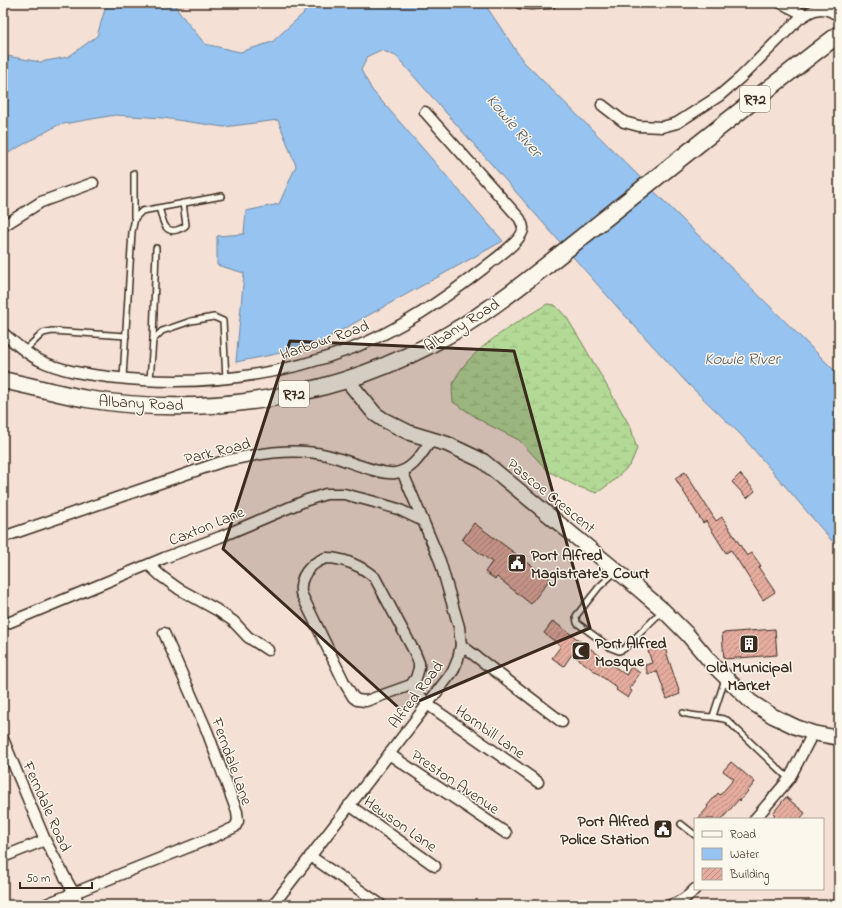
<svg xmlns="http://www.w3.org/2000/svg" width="842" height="908" font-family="'Indie Flower',sans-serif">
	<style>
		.wetland { fill: url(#wetland-marsh); stroke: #76825a }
		.water { fill: #96c3f0; stroke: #72869c }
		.building { fill: url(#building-hatch); stroke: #3b2a1e }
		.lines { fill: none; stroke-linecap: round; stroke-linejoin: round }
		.lane-casing { stroke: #3b2a1e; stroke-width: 8 }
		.street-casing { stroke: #3b2a1e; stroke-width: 13 }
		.secondary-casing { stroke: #3b2a1e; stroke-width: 17 }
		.primary-casing { stroke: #3b2a1e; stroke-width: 19 }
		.lane { stroke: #fbf7ec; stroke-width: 5 }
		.street { stroke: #fbf7ec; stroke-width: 10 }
		.secondary { stroke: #fbf7ec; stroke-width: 14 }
		.primary { stroke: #fbf7ec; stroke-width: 16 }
		.marked { fill: #3b2a1e; fill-opacity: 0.2; stroke: #3b2a1e; stroke-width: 3; stroke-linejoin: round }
		.labels { text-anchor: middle; stroke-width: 3; stroke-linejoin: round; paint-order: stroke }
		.shield { fill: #fbf7ec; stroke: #75685c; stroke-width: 1 }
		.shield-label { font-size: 15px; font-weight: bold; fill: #3b2a1e }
		.street-label { font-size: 16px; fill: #3b2a1e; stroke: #fbf7ec }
		.poi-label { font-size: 16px; font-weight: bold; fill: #3b2a1e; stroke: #fbf7ec; text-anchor: start }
		.water-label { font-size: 17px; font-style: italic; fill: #56585d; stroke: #fbf7ec }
	</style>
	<defs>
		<pattern id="wetland-marsh" width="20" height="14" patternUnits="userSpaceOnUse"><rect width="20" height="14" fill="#b2d995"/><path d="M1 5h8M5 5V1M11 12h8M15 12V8" fill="none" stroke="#9aba80"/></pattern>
		<pattern id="building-hatch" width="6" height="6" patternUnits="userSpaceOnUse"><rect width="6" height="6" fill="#e5ac9f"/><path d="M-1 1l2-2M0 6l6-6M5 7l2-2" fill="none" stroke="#bb8c81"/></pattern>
	</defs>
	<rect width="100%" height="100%" fill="#f4e0d5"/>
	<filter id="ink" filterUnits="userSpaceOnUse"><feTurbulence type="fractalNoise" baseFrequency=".025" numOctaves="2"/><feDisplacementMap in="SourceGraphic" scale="8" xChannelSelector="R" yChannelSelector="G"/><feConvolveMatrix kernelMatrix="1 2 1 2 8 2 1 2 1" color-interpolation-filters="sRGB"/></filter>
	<g filter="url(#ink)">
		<path class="wetland" d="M547 304 555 305 567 318 584 346 631 428 637 449 630 465 612 482 597 493 576 486 548 471 519 440 485 423 453 402C453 397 451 389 453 384 465 351 518 322 547 304Z"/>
		<polygon class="water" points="106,3 176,3 178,11 205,44 240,52 272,42 304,13 306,3 484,3 523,61 839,375 839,549 742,436 687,383 619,309 396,56 381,50 368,56 361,70 372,90 503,241 311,347 236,362 244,273 217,265 217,236 244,234 246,211 279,204 296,166 278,120 224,127 163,118 115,115 58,125 3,156 3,52 7,56 40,62 68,57 97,36 105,9"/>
		<g class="building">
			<polygon points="685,472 716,521 722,517 747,556 752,553 761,566 759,568 775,592 763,600 731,550 726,553 706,521 703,523 675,478"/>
			<polygon points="740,474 755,491 747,498 732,482"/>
			<polygon points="474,523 550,579 531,604 497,577 495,579 485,572 492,562 462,540"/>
			<polygon points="553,621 626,675 631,667 640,673 629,689 632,691 628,698 616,690 617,688 572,654 564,666 552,658 561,646 544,633"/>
			<polygon points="775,629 777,655 724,659 722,633"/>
			<polygon points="663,642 680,694 667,699 657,671 648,674 645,665 652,663 647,647"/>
			<polygon points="731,762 755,782 740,801 739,799 722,819 698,819 708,807 707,806 718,793 720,795 734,779 723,771"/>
			<polygon points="786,797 805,813 800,819 771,819 775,815 773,813"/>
		</g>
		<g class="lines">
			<defs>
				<g id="lane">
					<polyline points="134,173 134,217"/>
					<path d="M159 208C163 218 163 234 177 230 181 228 184 228 186 225L183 203"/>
					<polyline points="153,340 156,248"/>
					<polyline points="24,351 43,333 52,331 126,336"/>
					<polyline points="123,378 132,232 135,218 142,211 222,196"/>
					<polyline points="150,380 153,340 162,331 191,321 214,317 223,321 226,379"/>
					<polyline points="616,571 599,587 576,616 577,623 611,648 619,651 624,649 662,611"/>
					<path d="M683 713C698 718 713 715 727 720L789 779"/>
					<polyline points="713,716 725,679"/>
					<polyline points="681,824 695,835"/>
				</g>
				<g id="street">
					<polyline points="520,3 531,4 551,3"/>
					<polyline points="781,3 805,15"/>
					<path d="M602 105 624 122 639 126 662 127 677 123 719 96 740 78 799 19C814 8 823 5 839 16"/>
					<polyline points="3,226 41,202 93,183"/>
					<path d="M3 333C14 342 26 354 39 360 61 371 86 374 109 377 192 387 275 378 353 348 401 329 444 299 484 268 493 260 524 240 523 228 523 225 521 222 520 219L425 112"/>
					<path d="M3 537 221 462C255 454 292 447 327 455 344 459 379 475 395 473 413 471 422 453 432 439"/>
					<path d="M326 558C343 558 362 566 375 578L415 653 419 663V668L416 678 411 685 366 701 357 700 353 697 344 682 301 593C299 577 310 563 326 558Z"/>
					<polyline points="149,565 161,576 179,589 217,610 233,621 248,637 268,650"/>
					<polyline points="3,625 164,558 220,537 307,500 326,494 344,494 371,501 398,509 423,521"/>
					<polyline points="461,645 562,722"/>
					<polyline points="411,685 427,704 538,782"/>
					<polyline points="3,739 45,840 80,905"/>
					<polyline points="389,754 506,833"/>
					<polyline points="349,805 435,866"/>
					<polyline points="755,819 789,779 813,733"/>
					<polyline points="310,856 380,904"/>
					<polyline points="3,857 45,840"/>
					<polyline points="44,905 216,836 235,827 238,821 237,812 207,731 164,633"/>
					<polyline points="273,905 453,671 458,659 461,645 459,627 440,561 402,471"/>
					<path d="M670 905C681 902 688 897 695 889"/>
				</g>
				<polyline id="secondary" points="347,380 375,414 384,420 410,433 447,444 483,461 628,580 663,610 687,634 715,667 751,702 773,716 796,727 813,733 839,738"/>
				<path id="primary" d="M3 380C31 386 59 394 87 399 210 419 340 397 448 335 503 303 556 257 606 218 683 156 761 94 839 34"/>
			</defs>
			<use href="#lane" class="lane-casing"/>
			<use href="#street" class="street-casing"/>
			<use href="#secondary" class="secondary-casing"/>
			<use href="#primary" class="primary-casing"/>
			<use href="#lane" class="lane"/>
			<use href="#street" class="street"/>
			<use href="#secondary" class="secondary"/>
			<use href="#primary" class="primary"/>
		</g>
	</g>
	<path class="marked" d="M290 341 514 351 590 628 400 709 223 549Z"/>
	<defs>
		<symbol id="civic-square" viewBox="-11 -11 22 22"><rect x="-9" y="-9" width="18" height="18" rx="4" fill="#3b2a1e" stroke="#fbf7ec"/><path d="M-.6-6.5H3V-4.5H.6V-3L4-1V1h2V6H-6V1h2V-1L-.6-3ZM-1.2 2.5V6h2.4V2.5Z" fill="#fff"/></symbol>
		<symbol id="building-square" viewBox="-11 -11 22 22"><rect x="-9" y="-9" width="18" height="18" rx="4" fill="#3b2a1e" stroke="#fbf7ec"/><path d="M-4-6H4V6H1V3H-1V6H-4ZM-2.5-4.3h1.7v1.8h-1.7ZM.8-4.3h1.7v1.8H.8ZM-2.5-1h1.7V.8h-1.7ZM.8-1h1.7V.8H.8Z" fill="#fff"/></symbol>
		<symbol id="mosque-square" viewBox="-11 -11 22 22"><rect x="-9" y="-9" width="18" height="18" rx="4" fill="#3b2a1e" stroke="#fbf7ec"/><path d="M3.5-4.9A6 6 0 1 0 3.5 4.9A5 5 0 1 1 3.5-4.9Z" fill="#fff"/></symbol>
	</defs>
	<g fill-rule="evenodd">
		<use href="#civic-square" x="506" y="552" width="22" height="22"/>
		<use href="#building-square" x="738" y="633" width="22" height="22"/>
		<use href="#mosque-square" x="570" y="640" width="22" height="22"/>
		<use href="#civic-square" x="652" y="818" width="22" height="22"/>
	</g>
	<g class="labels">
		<g class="shield">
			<rect x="740" y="86" width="30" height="26" rx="3"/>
			<rect x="279" y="381" width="30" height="26" rx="3"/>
		</g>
		<g class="shield-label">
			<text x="755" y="104">R72</text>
			<text x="294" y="399">R72</text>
		</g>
		<g class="street-label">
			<text transform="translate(461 324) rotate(-32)" y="6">Albany Road</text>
			<text transform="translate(324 339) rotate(-19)" y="6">Harbour Road</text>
			<text transform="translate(141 402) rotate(3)" y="6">Albany Road</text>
			<text transform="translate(217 450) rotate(-14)" y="6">Park Road</text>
			<text transform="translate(552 495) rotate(39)" y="6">Pascoe Crescent</text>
			<text transform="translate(206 525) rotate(-22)" y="6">Caxton Lane</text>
			<text transform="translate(415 694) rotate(-53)" y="6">Alfred Road</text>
			<text transform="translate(491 731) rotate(35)" y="6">Hornbill Lane</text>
			<text transform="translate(233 761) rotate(70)" y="6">Ferndale Lane</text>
			<text transform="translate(456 781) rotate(34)" y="6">Preston Avenue</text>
			<text transform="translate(48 806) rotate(66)" y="6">Ferndale Road</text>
			<text transform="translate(401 823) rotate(35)" y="6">Hewson Lane</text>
		</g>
		<g class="poi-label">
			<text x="531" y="560">Port Alfred<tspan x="531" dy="18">Magistrate's Court</tspan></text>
			<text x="595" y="648">Port Alfred<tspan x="595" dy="18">Mosque</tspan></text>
			<text x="749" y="672" text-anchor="middle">Old Municipal<tspan x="749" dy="18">Market</tspan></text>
			<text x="649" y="826" text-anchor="end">Port Alfred<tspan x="649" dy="18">Police Station</tspan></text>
		</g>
		<g class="water-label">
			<text transform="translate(515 125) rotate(50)" y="6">Kowie River</text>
			<text x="742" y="364">Kowie River</text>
		</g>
	</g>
	<rect width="842" height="908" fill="none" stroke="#fbf7ec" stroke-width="16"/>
	<rect x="8" y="8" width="826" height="892" fill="none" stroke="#3b2a1e" stroke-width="1.5" filter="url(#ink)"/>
	<rect x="694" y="818" width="130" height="72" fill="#fbf7ec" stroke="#aea59a"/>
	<rect x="702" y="831" width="20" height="6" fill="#fbf7ec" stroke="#aea59a"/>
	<text x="730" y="838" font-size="12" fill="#3b2a1e">Road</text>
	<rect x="702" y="848" width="20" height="12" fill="#96c3f0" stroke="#aea59a"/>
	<text x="730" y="858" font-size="12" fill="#3b2a1e">Water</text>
	<rect x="702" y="868" width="20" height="12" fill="url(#building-hatch)" stroke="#aea59a"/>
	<text x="730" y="878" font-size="12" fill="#3b2a1e">Building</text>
	<path d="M20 882v6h72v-6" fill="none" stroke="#3b2a1e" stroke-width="2"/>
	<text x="26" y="882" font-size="12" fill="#3b2a1e" stroke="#fbf7ec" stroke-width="3" paint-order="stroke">50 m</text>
</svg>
